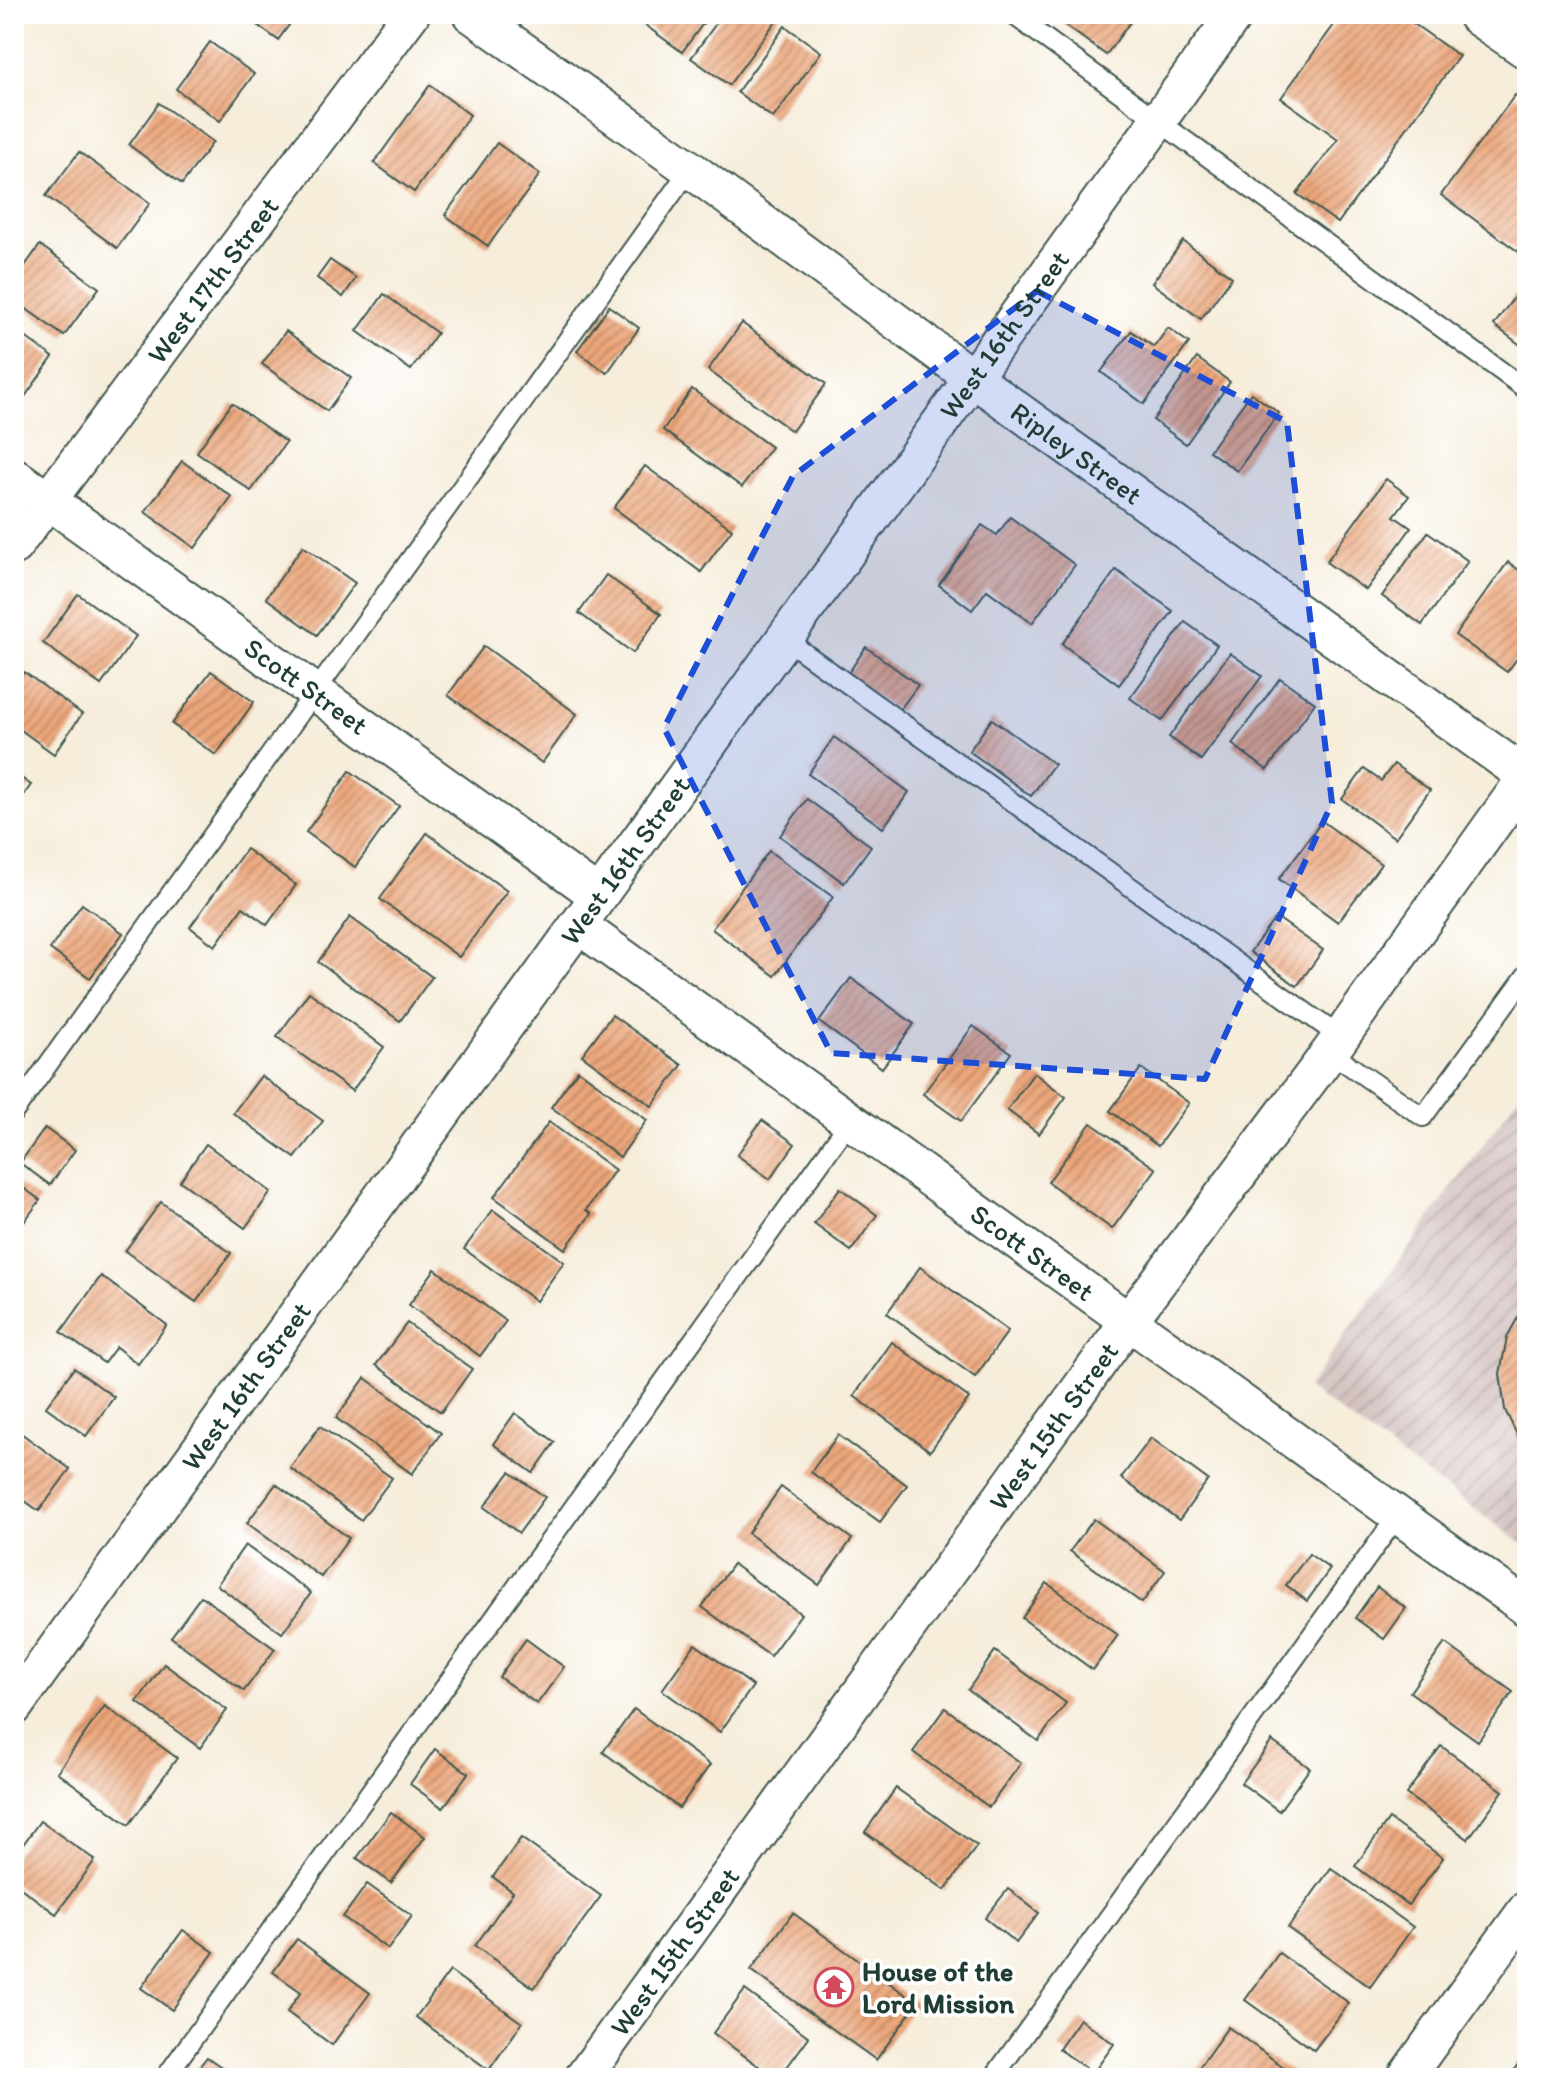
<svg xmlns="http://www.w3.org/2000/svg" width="1541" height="2092" font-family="Itim,sans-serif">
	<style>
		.industrial { fill: url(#industrial-furrows) }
		.building { fill: url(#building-hatch) }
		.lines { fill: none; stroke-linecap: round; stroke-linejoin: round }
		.lane-casing { stroke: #3f574d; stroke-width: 22 }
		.street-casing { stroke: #3f574d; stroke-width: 40 }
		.highway-casing { stroke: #3f574d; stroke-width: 48 }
		.lane { stroke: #fff; stroke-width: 18 }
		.street { stroke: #fff; stroke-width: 36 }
		.highway { stroke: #fff; stroke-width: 44 }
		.marked { fill: #1d4ed8; fill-opacity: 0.2; stroke: #1d4ed8; stroke-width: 6; stroke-dasharray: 16 10; stroke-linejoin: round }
		.labels { text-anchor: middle; stroke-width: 7; stroke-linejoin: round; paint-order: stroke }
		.street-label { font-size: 28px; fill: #1f3d34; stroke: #fff }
		.poi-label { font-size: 28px; font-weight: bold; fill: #1f3d34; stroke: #fff; text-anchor: start }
	</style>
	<defs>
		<pattern id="industrial-furrows" width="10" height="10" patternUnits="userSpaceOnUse" patternTransform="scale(2)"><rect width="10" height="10" fill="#d1bfbd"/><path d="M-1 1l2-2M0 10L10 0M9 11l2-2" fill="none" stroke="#a99c9a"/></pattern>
		<pattern id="building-hatch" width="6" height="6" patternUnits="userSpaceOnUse" patternTransform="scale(2)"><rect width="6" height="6" fill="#eca67a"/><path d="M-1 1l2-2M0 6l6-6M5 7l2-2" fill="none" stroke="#bf8865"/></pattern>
	</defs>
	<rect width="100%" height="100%" fill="#fff"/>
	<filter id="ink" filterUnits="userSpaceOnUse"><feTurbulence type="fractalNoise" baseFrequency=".0125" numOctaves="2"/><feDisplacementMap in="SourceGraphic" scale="16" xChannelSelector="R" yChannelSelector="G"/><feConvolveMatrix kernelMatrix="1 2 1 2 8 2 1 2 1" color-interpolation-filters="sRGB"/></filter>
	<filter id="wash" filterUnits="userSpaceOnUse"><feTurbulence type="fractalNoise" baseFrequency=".006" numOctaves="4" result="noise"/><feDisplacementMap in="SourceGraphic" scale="32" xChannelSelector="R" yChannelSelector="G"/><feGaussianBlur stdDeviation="1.8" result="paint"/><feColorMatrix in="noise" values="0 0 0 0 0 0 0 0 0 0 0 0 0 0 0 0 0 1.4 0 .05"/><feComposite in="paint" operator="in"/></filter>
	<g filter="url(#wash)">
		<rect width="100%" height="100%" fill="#f6edda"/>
		<polygon class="industrial" points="1527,1084 1527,1547 1307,1388"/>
		<g id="blocks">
			<g class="building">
				<polygon points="242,14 297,14 278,40"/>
				<polygon points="653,14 710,14 682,52 645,25"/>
				<polygon points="723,14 781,14 729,85 691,58"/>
				<polygon points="1050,14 1136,14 1106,55"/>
				<polygon points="1342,14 1400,14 1459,56 1338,223 1297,194 1338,139 1281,98"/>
				<polygon points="785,26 821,52 773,118 737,92"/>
				<polygon points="210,42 254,74 220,121 176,89"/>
				<polygon points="430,85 470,115 414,192 374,163"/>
				<polygon points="1515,95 1527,103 1527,258 1441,195"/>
				<polygon points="159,103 213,142 182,184 129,145"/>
				<polygon points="497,143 540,174 488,246 445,215"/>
				<polygon points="79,152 150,203 117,248 46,196"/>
				<polygon points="1183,241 1232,277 1201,319 1152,283"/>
				<polygon points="40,245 99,288 64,336 14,300 14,281"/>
				<polygon points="330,260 356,278 343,297 317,278"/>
				<polygon points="1527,279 1527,350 1494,325"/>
				<polygon points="384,294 437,333 411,370 357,331"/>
				<polygon points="609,306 639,328 607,373 577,351"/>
				<polygon points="742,323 826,384 792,431 708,370"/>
				<polygon points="1168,328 1189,343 1144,404 1101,372 1131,331 1154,347"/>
				<polygon points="14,329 53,357 14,412"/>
				<polygon points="286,331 351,378 327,411 262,364"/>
				<polygon points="1197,358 1230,382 1186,444 1153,420"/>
				<polygon points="692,389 771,447 742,487 663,430"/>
				<polygon points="1251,393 1279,413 1237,471 1209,451"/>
				<polygon points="232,403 286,442 251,491 197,452"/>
				<polygon points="182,461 232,497 195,548 145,512"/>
				<polygon points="645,466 732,529 701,572 614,508"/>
				<polygon points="1386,479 1409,496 1394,516 1411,528 1366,590 1326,562"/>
				<polygon points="1010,517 1075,565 1032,623 987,590 972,610 939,585 982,525 997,535"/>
				<polygon points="1428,532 1468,561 1422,625 1382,596"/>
				<polygon points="303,546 355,583 317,635 266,598"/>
				<polygon points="1508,562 1527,576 1527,645 1507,672 1455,635"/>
				<polygon points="1116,570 1173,611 1119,685 1062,644"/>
				<polygon points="606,575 661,614 633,653 579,613"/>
				<polygon points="78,594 136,636 101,685 43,643"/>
				<polygon points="1185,622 1217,645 1162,721 1130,698"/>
				<polygon points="484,646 577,714 542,763 448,695"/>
				<polygon points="866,647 918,685 898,712 847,675"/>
				<polygon points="1230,653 1262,676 1201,760 1169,737"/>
				<polygon points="211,671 254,702 216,755 172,724"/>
				<polygon points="24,672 82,714 54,754 14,725 14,686"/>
				<polygon points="1280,678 1315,703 1267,770 1232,744"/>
				<polygon points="992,719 1054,764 1031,796 969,751"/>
				<polygon points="834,737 909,792 883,828 808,774"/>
				<polygon points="1394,764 1430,790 1395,838 1342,799 1364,769 1381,781"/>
				<polygon points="350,771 399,806 355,867 306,832"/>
				<polygon points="14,773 31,785 14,808"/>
				<polygon points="807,799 871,846 844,883 780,836"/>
				<polygon points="1322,821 1381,864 1338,922 1279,879"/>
				<polygon points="427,833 507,891 459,957 380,899"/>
				<polygon points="246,849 296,885 267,925 243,907 215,946 190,927"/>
				<polygon points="769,851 833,897 775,976 712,929"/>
				<polygon points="82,904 123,933 90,978 50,949"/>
				<polygon points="350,917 432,977 400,1021 318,962"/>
				<polygon points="1276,917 1323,950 1297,986 1250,952"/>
				<polygon points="851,978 914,1024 882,1068 819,1022"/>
				<polygon points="309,992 384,1047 352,1091 277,1037"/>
				<polygon points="612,1015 682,1065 652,1106 582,1055"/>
				<polygon points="973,1026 1011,1053 961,1121 923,1094"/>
				<polygon points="1141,1068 1189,1103 1158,1146 1110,1111"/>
				<polygon points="578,1070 647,1120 620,1157 551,1107"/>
				<polygon points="1034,1073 1066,1097 1039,1134 1007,1110"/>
				<polygon points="261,1076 323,1121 295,1158 233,1113"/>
				<polygon points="762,1120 795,1144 770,1179 737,1155"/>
				<polygon points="549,1122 615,1170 586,1210 591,1214 565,1249 494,1197"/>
				<polygon points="1091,1123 1156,1169 1112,1229 1048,1182"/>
				<polygon points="45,1128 75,1150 50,1185 20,1163"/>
				<polygon points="206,1144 271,1192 245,1228 180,1181"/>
				<polygon points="14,1181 40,1200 14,1236"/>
				<polygon points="840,1188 877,1215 851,1251 814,1224"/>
				<polygon points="161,1202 231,1253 196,1302 125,1251"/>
				<polygon points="493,1210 564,1262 536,1301 464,1249"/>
				<polygon points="920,1267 1008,1331 975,1377 887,1313"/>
				<polygon points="435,1269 506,1321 480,1356 409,1305"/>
				<polygon points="101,1276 167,1325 138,1364 116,1347 104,1363 61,1332"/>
				<polygon points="1527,1301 1527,1450 1521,1443 1505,1410 1500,1374 1507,1337"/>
				<polygon points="407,1323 472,1369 441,1412 376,1365"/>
				<polygon points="892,1342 969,1398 930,1451 854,1396"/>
				<polygon points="74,1368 114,1397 86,1436 46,1407"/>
				<polygon points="365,1378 441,1433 412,1474 336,1418"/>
				<polygon points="515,1413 555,1442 533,1473 493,1444"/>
				<polygon points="320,1426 392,1478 361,1520 290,1468"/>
				<polygon points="14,1428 70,1469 39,1511 14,1493"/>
				<polygon points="838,1435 907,1485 880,1522 811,1472"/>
				<polygon points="1151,1438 1208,1480 1179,1520 1121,1478"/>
				<polygon points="510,1472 545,1497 519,1533 484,1507"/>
				<polygon points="276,1484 349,1538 321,1577 247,1523"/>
				<polygon points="781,1487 852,1539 819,1585 748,1533"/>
				<polygon points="1094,1519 1165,1571 1142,1603 1070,1551"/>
				<polygon points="245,1545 311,1593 282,1633 217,1585"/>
				<polygon points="1309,1554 1330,1569 1307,1601 1286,1585"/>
				<polygon points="733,1564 801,1614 770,1656 702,1607"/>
				<polygon points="1047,1583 1118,1635 1093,1670 1022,1618"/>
				<polygon points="1377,1587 1406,1608 1384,1639 1355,1618"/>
				<polygon points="201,1596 275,1649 244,1691 171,1637"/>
				<polygon points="526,1639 564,1667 537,1704 499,1677"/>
				<polygon points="1445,1643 1513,1692 1478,1741 1410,1692"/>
				<polygon points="695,1644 753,1686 720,1732 662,1690"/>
				<polygon points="995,1651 1066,1703 1038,1741 968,1690"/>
				<polygon points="164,1664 227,1710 200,1748 137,1702"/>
				<polygon points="105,1706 177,1758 129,1825 57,1772"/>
				<polygon points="945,1708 1021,1763 989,1807 913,1752"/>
				<polygon points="634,1709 710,1765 679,1808 603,1752"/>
				<polygon points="1272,1741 1310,1768 1279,1811 1241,1783"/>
				<polygon points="1441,1746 1503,1791 1468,1839 1406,1794"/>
				<polygon points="435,1749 468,1773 443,1808 410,1784"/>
				<polygon points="896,1788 977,1846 945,1890 865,1832"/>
				<polygon points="391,1812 425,1837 391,1883 357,1858"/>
				<polygon points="1389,1819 1443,1858 1408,1905 1355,1866"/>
				<polygon points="40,1821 95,1860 56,1914 14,1883 14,1857"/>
				<polygon points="521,1838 601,1896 534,1988 475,1946 513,1892 493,1877"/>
				<polygon points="1331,1868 1413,1927 1370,1987 1288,1928"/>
				<polygon points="367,1884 412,1916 388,1949 343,1917"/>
				<polygon points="1008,1889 1039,1913 1016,1943 985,1918"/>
				<polygon points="793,1913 917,2003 876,2060 751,1970"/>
				<polygon points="183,1930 214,1952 172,2010 141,1988"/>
				<polygon points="297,1939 370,1993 332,2045 287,2012 301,1992 273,1972"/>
				<polygon points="1279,1953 1349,2003 1314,2050 1245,2000"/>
				<polygon points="450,1971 522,2023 489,2070 416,2017"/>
				<polygon points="745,1990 809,2037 779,2078 775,2078 713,2033"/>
				<polygon points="1080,2019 1114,2044 1093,2073 1059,2049"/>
				<polygon points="1228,2027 1299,2078 1202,2078 1195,2073"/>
				<polygon points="1527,2052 1527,2078 1508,2078"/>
				<polygon points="207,2057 237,2078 215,2078 199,2067"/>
			</g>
		</g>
	</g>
	<g filter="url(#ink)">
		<use href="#blocks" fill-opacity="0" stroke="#3f574d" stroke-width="2"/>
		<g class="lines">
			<defs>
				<g id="lane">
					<polyline points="1012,14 1527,390"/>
					<polyline points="785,639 1340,1037"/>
					<polyline points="1330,1052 1423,1117 1527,974"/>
					<polyline points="14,1112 690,169"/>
					<polyline points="165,2078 850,1121"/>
					<polyline points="993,2078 1398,1515"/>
				</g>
				<g id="street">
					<path id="s1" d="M471 14 690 169 974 379 1527 777"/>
					<path id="s2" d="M14 476 599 896"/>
					<path id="s3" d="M14 546 411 14"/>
					<path id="s4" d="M578 925 1527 1608"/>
					<path id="s5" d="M14 1707 1235 14"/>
					<path id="s6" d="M583 2078 1128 1322 1330 1052 1527 776"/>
					<polyline points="1405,2078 1527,1909"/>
				</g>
				<polyline id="highway" points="1480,14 1527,46"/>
			</defs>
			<use href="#lane" class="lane-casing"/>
			<use href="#street" class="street-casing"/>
			<use href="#highway" class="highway-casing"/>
			<use href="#lane" class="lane"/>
			<use href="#street" class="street"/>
			<use href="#highway" class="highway"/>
		</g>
	</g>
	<path class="marked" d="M1037 291 1287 422 1332 803 1205 1079 831 1053 664 728 793 476Z"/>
	<defs>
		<symbol id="temple-ring" viewBox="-11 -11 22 22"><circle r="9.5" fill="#fff" stroke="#d1495b" stroke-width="1.5"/><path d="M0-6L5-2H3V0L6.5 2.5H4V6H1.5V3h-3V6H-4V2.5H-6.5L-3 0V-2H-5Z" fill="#d1495b"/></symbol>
	</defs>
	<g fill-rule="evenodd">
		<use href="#temple-ring" x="812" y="1965" width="44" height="44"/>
	</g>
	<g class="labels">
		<g class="street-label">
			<text dy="10" stroke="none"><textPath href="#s3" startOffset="332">West 17th Street</textPath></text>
			<text dy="10" stroke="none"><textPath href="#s5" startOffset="1692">West 16th Street</textPath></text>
			<text dy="10" stroke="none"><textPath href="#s1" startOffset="748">Ripley Street</textPath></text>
			<text dy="10" stroke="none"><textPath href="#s2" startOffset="360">Scott Street</textPath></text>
			<text dy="10" stroke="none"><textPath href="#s5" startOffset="1044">West 16th Street</textPath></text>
			<text dy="10" stroke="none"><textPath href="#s4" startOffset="560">Scott Street</textPath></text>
			<text dy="10" stroke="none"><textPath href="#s5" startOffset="396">West 16th Street</textPath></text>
			<text dy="10" stroke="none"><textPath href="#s6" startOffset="804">West 15th Street</textPath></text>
			<text dy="10" stroke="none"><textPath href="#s6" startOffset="156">West 15th Street</textPath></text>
		</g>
		<g class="poi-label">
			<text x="862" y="1981">House of the<tspan x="862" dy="32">Lord Mission</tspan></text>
		</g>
	</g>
	<rect width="1541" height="2092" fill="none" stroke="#fff" stroke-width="48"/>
</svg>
